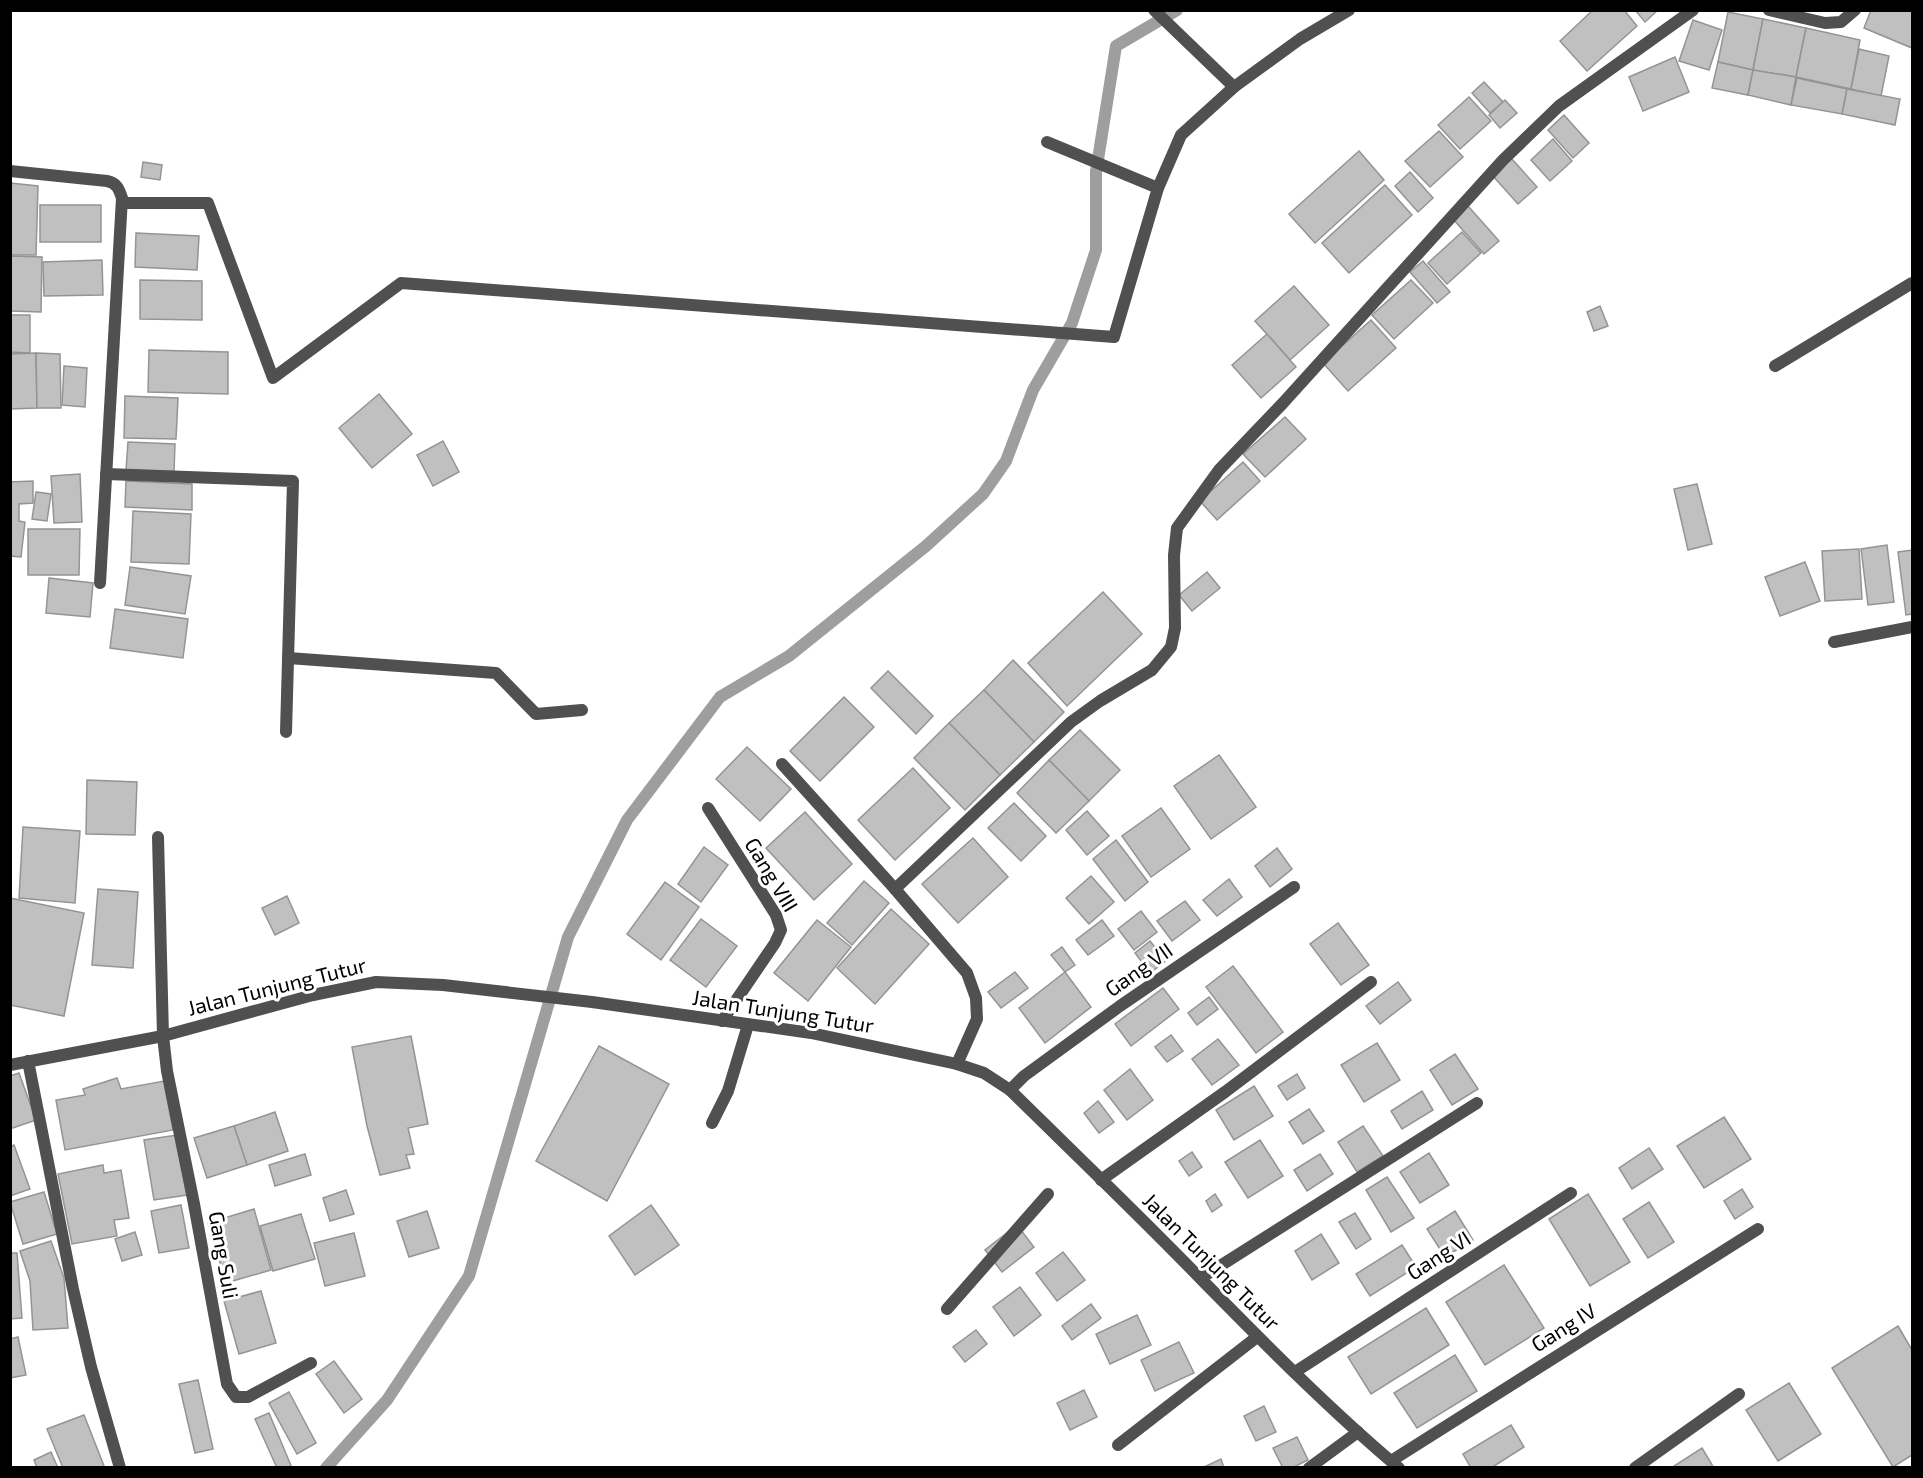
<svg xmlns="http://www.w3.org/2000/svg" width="1923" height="1478" font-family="'Exo 2',sans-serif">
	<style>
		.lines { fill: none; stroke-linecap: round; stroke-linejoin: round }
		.stream { stroke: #9e9e9e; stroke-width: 12 }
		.building { fill: #c0c0c0; stroke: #949494; stroke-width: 1.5 }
		.service { stroke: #505050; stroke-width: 12 }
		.minor { stroke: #505050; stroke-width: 12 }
		.tertiary { stroke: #505050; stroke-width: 12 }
		.labels { text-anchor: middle; stroke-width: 6; stroke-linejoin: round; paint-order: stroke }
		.street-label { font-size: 21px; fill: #000; stroke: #fff }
	</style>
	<rect width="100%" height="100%" fill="#fff"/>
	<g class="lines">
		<polyline class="stream" points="326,1468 387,1400 469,1276 568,937 627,820 720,697 789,656 926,546 983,494 1006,461 1033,390 1072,323 1096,250 1096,172 1116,46 1177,10"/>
	</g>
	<g class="building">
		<polygon points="1593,10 1624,10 1637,26 1587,71 1560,41"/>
		<polygon points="1635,10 1658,10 1645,22"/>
		<polygon points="1871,10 1912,10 1912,48 1864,28"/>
		<polygon points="1728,12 1763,19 1753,70 1718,62"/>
		<polygon points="1763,19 1806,28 1796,77 1753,70"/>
		<polygon points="1693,20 1722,30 1709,70 1679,61"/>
		<polygon points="1806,28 1860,40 1851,89 1796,77"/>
		<polygon points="1859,49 1889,56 1881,96 1851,89"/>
		<polygon points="1675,57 1689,92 1643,111 1629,77"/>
		<polygon points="1718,62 1753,70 1748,95 1712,88"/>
		<polygon points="1753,70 1796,77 1791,105 1748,95"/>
		<polygon points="1797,78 1847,89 1842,114 1791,105"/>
		<polygon points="1484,82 1503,102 1490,113 1472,93"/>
		<polygon points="1847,89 1900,99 1895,125 1842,114"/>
		<polygon points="1469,97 1491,121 1460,149 1438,125"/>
		<polygon points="1505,100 1517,113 1500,128 1489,115"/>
		<polygon points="1564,115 1589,143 1573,158 1548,130"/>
		<polygon points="1439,131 1463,157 1430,187 1405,161"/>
		<polygon points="1553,139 1572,161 1550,181 1531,160"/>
		<polygon points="1359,151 1384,180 1315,243 1289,214"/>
		<polygon points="1511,158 1537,187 1518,204 1492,175"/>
		<polygon points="143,162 162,165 160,180 141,177"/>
		<polygon points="1410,172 1433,198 1418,212 1395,186"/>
		<polygon points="10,183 38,186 36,255 10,255"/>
		<polygon points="1385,185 1412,215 1349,273 1322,243"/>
		<rect x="40" y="205" width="61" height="37"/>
		<polygon points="1468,206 1499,241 1484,254 1453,219"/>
		<polygon points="1462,232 1481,253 1447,284 1428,263"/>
		<polygon points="136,233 199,236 197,270 135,267"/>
		<polygon points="10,256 42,257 41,312 10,311"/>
		<polygon points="102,260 103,295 44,296 43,262"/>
		<polygon points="1423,261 1450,292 1437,303 1410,272"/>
		<polygon points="140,280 202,281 202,320 140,319"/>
		<polygon points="1411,280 1433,303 1394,339 1372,315"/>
		<polygon points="1294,286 1329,325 1290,360 1255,321"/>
		<polygon points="1600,306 1608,326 1594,331 1587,312"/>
		<polygon points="10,315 30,315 30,353 10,352"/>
		<polygon points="1371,320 1396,348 1348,391 1323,363"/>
		<polygon points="1267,334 1296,367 1261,398 1232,365"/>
		<polygon points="149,350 228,352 228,394 148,392"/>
		<polygon points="36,353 37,408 10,409 10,354"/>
		<polygon points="36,353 60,354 61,408 37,408"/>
		<polygon points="64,366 87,368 85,407 62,405"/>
		<polygon points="379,394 412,434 372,468 339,428"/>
		<polygon points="125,396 178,398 176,439 124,438"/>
		<polygon points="1285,417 1306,439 1265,477 1243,454"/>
		<polygon points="443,441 459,472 433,486 417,455"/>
		<polygon points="128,442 175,444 174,472 126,470"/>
		<polygon points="1243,462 1260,481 1217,520 1200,501"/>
		<polygon points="80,474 82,522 54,523 51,476"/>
		<polygon points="33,481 33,503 19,504 19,521 25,522 21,557 10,556 10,482"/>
		<polygon points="126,481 192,484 192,510 125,507"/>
		<polygon points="1697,484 1712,544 1688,550 1674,489"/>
		<polygon points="36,492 51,494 47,521 32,519"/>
		<polygon points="133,511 191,514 189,564 131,562"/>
		<polygon points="28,529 80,529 79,575 28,575"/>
		<polygon points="1887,545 1894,602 1868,605 1861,549"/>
		<polygon points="1859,549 1862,599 1825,601 1822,551"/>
		<polygon points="1912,550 1912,614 1906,615 1898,552"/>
		<polygon points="1805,562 1820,601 1780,616 1765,577"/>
		<polygon points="130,567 191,576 185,614 125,605"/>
		<polygon points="1207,572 1220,588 1192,611 1179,595"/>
		<polygon points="49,578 93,583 90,617 46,613"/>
		<polygon points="1103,592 1142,634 1067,706 1028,663"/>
		<polygon points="115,609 188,619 183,658 110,648"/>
		<polygon points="1013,660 1064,712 1034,742 984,690"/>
		<polygon points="888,671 933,716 916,734 871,688"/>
		<polygon points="984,690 1034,742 1000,775 949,723"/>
		<polygon points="844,697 874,727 820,781 790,751"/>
		<polygon points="949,723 1000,775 965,810 914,758"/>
		<polygon points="1080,730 1120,770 1089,801 1049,760"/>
		<polygon points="747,747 791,789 760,821 716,779"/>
		<polygon points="1219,755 1256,807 1211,839 1174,786"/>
		<polygon points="1049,760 1089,801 1056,833 1017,793"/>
		<polygon points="913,768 950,808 895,860 858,820"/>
		<polygon points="87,780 137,782 135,835 86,834"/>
		<polygon points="1014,803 1046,836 1021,861 988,828"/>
		<polygon points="1161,808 1190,849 1151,877 1122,836"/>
		<polygon points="1087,811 1109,836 1087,855 1066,830"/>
		<polygon points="805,812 852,864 814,900 766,848"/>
		<polygon points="23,827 80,831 75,903 19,898"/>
		<polygon points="973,838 1008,877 958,923 922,884"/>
		<polygon points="1116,840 1148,882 1125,901 1093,859"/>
		<polygon points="704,847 728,865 701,902 678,884"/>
		<polygon points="1277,848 1292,869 1270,887 1255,866"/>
		<polygon points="1091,876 1114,902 1089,924 1066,898"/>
		<polygon points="1229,879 1242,897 1217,916 1203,900"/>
		<polygon points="864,881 889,903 852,945 827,923"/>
		<polygon points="665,882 699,907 661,960 627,934"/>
		<polygon points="98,889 138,892 133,968 92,965"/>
		<polygon points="287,896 299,923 275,935 262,908"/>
		<polygon points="10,898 84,913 64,1016 10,1005"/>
		<polygon points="1185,901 1200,920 1172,941 1157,921"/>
		<polygon points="891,909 929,944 875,1004 837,968"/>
		<polygon points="1141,911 1157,932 1134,950 1118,929"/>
		<polygon points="701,919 737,946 706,987 670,960"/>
		<polygon points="817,920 851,947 808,1001 774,973"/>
		<polygon points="1102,920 1114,936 1088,955 1076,940"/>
		<polygon points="1338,923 1369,965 1341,985 1310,944"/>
		<polygon points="1150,941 1166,961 1150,973 1135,953"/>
		<polygon points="1062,947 1075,965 1065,972 1051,955"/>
		<polygon points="1233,966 1283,1032 1256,1053 1206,987"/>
		<polygon points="1015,972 1028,988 1001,1008 988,992"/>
		<polygon points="1065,972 1091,1007 1045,1043 1019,1008"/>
		<polygon points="1398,982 1411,1000 1380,1024 1366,1006"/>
		<polygon points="1163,988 1179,1009 1131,1046 1115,1024"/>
		<polygon points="1209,997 1218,1009 1197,1025 1188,1013"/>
		<polygon points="1171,1035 1183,1051 1167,1062 1155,1047"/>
		<polygon points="411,1036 428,1124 408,1128 414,1154 406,1155 410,1168 380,1175 367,1126 352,1047"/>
		<polygon points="1218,1039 1239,1065 1212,1085 1192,1059"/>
		<polygon points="1377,1043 1400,1080 1364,1102 1341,1065"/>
		<polygon points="599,1046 669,1084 607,1201 536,1161"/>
		<polygon points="1455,1054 1478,1089 1452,1105 1430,1070"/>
		<polygon points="1130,1069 1153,1100 1127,1120 1104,1090"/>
		<polygon points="19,1073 36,1120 10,1129 10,1076"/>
		<polygon points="1297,1074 1305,1088 1287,1100 1278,1086"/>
		<polygon points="117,1078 121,1089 164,1081 173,1130 65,1150 56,1100 85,1095 83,1089"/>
		<polygon points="1254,1086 1273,1116 1234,1140 1216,1110"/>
		<polygon points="1422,1091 1433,1110 1402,1129 1391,1111"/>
		<polygon points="1098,1101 1114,1122 1099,1133 1084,1113"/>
		<polygon points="1309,1109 1324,1131 1303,1144 1289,1122"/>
		<polygon points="275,1112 288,1151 247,1165 234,1126"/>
		<polygon points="1724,1117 1751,1159 1704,1188 1677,1146"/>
		<polygon points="234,1126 247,1165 207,1178 194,1138"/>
		<polygon points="1363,1126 1383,1156 1357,1172 1338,1142"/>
		<polygon points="177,1135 187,1195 154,1200 144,1140"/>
		<polygon points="1260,1140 1283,1176 1248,1198 1225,1162"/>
		<polygon points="14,1145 30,1189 10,1196 10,1147"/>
		<polygon points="1649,1148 1663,1169 1632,1189 1619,1168"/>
		<polygon points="1192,1152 1202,1167 1189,1176 1179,1161"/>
		<polygon points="1429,1153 1449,1185 1420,1203 1400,1172"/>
		<polygon points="305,1154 311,1175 275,1186 269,1165"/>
		<polygon points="1320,1154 1333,1174 1307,1191 1294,1170"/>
		<polygon points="103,1165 104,1173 121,1170 129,1218 114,1220 117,1236 72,1244 58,1174"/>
		<polygon points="1387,1177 1414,1218 1391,1232 1366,1190"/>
		<polygon points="1742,1189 1753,1207 1735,1219 1724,1201"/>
		<polygon points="346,1190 354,1214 330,1221 323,1198"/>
		<polygon points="44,1192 57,1234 23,1244 10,1202"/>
		<polygon points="1215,1194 1222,1205 1212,1212 1206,1201"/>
		<polygon points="1588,1194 1630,1262 1590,1286 1549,1219"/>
		<polygon points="1649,1202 1674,1242 1648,1258 1623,1219"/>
		<polygon points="181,1205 189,1248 159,1253 151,1211"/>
		<polygon points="651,1205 679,1245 635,1275 609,1236"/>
		<polygon points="254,1209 271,1270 226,1283 208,1223"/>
		<polygon points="427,1211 439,1248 409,1257 397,1221"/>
		<polygon points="1455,1211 1473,1240 1445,1257 1427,1229"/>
		<polygon points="1355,1213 1371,1239 1356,1249 1339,1222"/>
		<polygon points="301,1214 315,1259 273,1271 260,1226"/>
		<polygon points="1017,1225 1034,1247 1002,1272 985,1250"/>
		<polygon points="135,1232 142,1255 122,1261 115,1239"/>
		<polygon points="354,1233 365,1276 325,1286 314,1243"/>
		<polygon points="1321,1234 1339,1263 1312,1280 1295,1251"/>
		<polygon points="51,1241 64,1278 68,1328 33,1330 30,1281 20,1251"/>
		<polygon points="1402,1245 1416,1267 1370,1296 1356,1274"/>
		<polygon points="1063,1252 1085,1280 1057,1301 1036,1273"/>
		<polygon points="10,1253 17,1253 22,1318 10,1319"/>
		<polygon points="1504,1265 1544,1328 1485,1365 1446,1302"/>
		<polygon points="1020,1287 1041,1315 1014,1336 993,1307"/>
		<polygon points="261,1291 276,1343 239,1354 224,1301"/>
		<polygon points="1091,1304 1101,1318 1072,1340 1062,1326"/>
		<polygon points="1426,1308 1449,1345 1371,1394 1348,1357"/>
		<polygon points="1137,1315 1151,1345 1110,1364 1096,1334"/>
		<polygon points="1898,1326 1912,1350 1912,1455 1893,1467 1832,1368"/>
		<polygon points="976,1330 987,1344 965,1362 953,1347"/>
		<polygon points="18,1337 26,1375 10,1378 10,1339"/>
		<polygon points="1179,1342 1194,1373 1155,1391 1141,1360"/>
		<polygon points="1455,1355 1477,1391 1417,1428 1394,1393"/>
		<polygon points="334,1361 362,1399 344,1413 316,1374"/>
		<polygon points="198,1380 213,1449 195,1453 179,1384"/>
		<polygon points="1789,1383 1821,1434 1778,1461 1746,1410"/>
		<polygon points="1084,1390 1097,1417 1070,1430 1057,1403"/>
		<polygon points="289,1392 316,1443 297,1454 269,1403"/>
		<polygon points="1264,1406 1276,1432 1256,1441 1244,1416"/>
		<polygon points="269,1413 292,1468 277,1468 255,1419"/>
		<polygon points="84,1415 104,1466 100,1468 63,1468 47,1429"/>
		<polygon points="1511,1425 1524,1447 1491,1468 1471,1468 1463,1454"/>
		<polygon points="1297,1437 1308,1460 1292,1468 1283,1468 1273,1448"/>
		<polygon points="1702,1448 1714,1468 1671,1468"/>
		<polygon points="51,1452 58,1468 37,1468 34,1460"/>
		<polygon points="1221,1459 1224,1468 1202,1468"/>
	</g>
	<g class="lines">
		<polyline class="service" points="712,1123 728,1091 748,1025"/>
		<g class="minor">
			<polyline points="1154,10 1234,87 1300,39 1349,10"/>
			<polyline points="1769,10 1825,23 1841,22 1855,10"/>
			<polyline points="1047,142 1158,188"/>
			<path d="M10 171 107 181C117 183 119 189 122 198L100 583"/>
			<polyline points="122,203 208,203 273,378 401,283 1114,337 1158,188 1181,135 1234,87"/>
			<polyline points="1775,366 1912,283"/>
			<polyline points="106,474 293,481 286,732"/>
			<polyline points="1834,642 1912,627"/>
			<polyline points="288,658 496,673 536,714 582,710"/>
			<polyline points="782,764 895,889 967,973 976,998 977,1019 957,1064"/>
			<polyline points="708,808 776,915 781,930 775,943 722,1021"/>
			<polyline points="158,837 163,1036 167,1071 194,1204 227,1384 236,1397 248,1397 311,1363"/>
			<polyline points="895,889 1071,722 1100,701 1152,670 1171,647 1175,628 1174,555 1177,528 1219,470 1283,403 1503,160 1559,106 1693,10"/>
			<polyline points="28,1061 73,1289 91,1367 120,1468"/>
			<polyline points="1010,1090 1024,1076 1120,1006 1294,887"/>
			<polyline points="1101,1180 1225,1092 1371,982"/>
			<polyline points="1201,1278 1477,1103"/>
			<polyline points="947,1309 1048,1194"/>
			<polyline points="1295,1372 1571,1193"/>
			<polyline points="1118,1445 1257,1337"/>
			<polyline points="1391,1461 1758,1229"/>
			<polyline points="1309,1468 1358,1432"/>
			<polyline points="1635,1468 1739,1394"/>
		</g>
		<path class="tertiary" d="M10 1065 163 1036 313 995 376 982 443 985 592 1002 811 1033 957 1064 984 1073 1010 1090C1074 1153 1139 1215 1201 1279 1265 1344 1329 1409 1399 1468"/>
	</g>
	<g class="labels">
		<g class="street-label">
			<text transform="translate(771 875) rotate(59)" y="7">Gang VIII</text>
			<text transform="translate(1139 970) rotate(-35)" y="7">Gang VII</text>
			<text transform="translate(277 987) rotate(-14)" y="7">Jalan Tunjung Tutur</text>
			<text transform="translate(783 1012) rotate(9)" y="7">Jalan Tunjung Tutur</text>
			<text transform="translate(223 1255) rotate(80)" y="7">Gang Suli</text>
			<text transform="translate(1439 1256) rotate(-33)" y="7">Gang VI</text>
			<text transform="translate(1211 1262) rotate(45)" y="7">Jalan Tunjung Tutur</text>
			<text transform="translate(1564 1328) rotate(-32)" y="7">Gang IV</text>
		</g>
	</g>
	<rect width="1923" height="1478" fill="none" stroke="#000000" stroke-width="24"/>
</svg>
